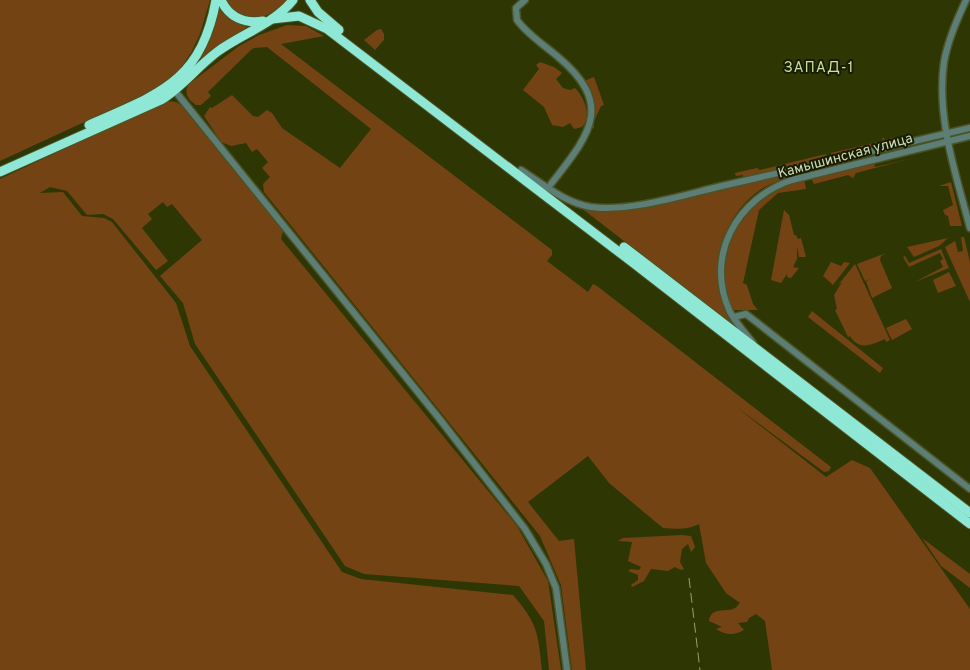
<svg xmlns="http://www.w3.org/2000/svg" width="970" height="670" font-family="Overpass,sans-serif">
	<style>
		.green { fill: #744313 }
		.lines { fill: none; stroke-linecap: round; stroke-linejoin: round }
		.minor-casing { stroke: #4b5424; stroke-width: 9 }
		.highway-casing { stroke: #4b5424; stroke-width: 11 }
		.minor { stroke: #5c7e77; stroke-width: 6 }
		.highway { stroke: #8fe7d5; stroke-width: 9 }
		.rail { stroke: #969f77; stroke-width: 1; stroke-dasharray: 10 5; stroke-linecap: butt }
		.labels { text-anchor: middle; stroke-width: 4; stroke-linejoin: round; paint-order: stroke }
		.street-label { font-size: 14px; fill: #cfd8b7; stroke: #171d03 }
		.neighbourhood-label { font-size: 15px; letter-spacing: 1px; fill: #cdde9b; stroke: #171d03 }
	</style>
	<rect width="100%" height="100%" fill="#2e3704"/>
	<g class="green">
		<polygon points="0,0 210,0 200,34 192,51 177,74 158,88 0,161"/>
		<path d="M224 0H287C276 12 254 26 238 15 233 12 228 5 224 0Z"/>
		<polygon points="220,8 235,22 246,26 246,28 216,47 195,65 208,42 218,9"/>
		<path d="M287 25 306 26 324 36 281 44 552 250V255L547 261 588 292 593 284 597 286 831 467 829 471 824 472 735 406 826 477 852 460 870 468 970 609V670H772L765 621 756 614 749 618 747 622 738 623 744 630C733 636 726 635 716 629L722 627 709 621C711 606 726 613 735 608 737 607 738 604 740 603L726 593 706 563 699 524C688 530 675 529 663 528L609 483 588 456 528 502 559 541 574 539 586 670H572L561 585 540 536 264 192 263 184 270 177 262 168 268 162 257 149 252 152 246 143 231 146 221 142 204 116 210 107 212 108 232 95 253 116 258 117 267 110 272 113 282 128 340 168 371 129 267 47 254 48 251 50 208 92 211 96 201 105H196C188 100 183 92 189 84L239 46 259 35Z"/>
		<polygon points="381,29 384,34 384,40 375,50 364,40 377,30"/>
		<path d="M540 62 554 67 562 73 556 79 563 88 570 90 575 88C584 97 593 117 582 127L574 129 570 123 563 127 552 125 544 107 523 90 539 69 536 65Z"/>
		<polygon points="594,77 604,105 601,106 594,121 594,128 591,129 592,121 584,81"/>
		<path d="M167 101 176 102 181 105 283 231 281 239 517 526 548 581 561 670H549L544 621 519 586 364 574 345 566 195 344 183 303 160 276 202 240 172 204 167 207 163 202 148 214 152 219 142 228 168 261 156 270 113 219 103 214 87 215 67 191 50 187 40 193 63 192 82 216 104 218 112 222 176 303 190 346 342 572 361 579 513 595C538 624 538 633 542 670H0V179Z"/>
		<polygon points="883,137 885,140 896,137 897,140 883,147 832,159 831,153 882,141"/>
		<polygon points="826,154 828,160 743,178 743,175 736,176 735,173 757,168 760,170"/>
		<polygon points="913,158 856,173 853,178 848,175 814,184 811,178 874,163 875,167"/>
		<path d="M802 171 803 174C789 178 775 181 763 188 725 212 707 265 724 306 728 316 735 324 741 332L584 210 631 207 692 197Z"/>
		<path d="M804 179 806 189 778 193 759 210 743 283 747 285 753 304 758 310H734C727 303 725 287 724 277 723 240 742 207 775 188 783 183 795 182 804 179Z"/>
		<polygon points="951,182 962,226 950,226 948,216 945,215 943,210 953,205 948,186 939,186"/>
		<polygon points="784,210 789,215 794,235 796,235 798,239 801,238 806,257 799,257 797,246 797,259 793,267 799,268 791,278 787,277 787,274 781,283 771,280"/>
		<polygon points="961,237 964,237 970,262 970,302 945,247 955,241 958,252 963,251"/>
		<polygon points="948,238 939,246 914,257 907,247"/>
		<polygon points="941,249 949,268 915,282 943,267 940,261 943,259 940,253 909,267 903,257 905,256 909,263"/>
		<polygon points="886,253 881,256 880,260 892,288 872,298 866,281 875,277 865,281 857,264"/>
		<polygon points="831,262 841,266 844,262 850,263 833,285 823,276"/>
		<path d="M855 264 890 340 886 342 885 339C871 345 859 351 850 336L848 337 835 310 837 309 834 295 842 282 838 285Z"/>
		<polygon points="949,272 956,286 938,293 933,280"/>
		<polygon points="812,311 883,368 880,373 808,317"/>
		<polygon points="906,319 912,329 892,340 886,328"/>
		<polygon points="682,535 691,536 695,547 691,552 688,544 682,549 680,562 684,569 681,570 675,567 668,571 651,569 644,581 632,587 631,585 638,580 638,575 628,571 631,569 639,570 641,567 628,561 632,542 618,541 623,538"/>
		<polygon points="922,538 970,574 970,588 941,566"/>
	</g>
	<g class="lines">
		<defs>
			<g id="minor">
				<path d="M525 0 516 8 517 20C527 34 544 45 557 56 616 105 589 135 551 184"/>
				<path d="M966 0C957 20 948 40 944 62 936 118 956 174 970 228"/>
				<polyline points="175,91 438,417 525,529 546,564 556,588 567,670"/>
				<path d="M521 170C543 184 565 203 591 207 631 212 683 195 722 186 805 167 887 148 970 128"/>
				<polyline points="734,317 746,314 970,489"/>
				<path d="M753 343C745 333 736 323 730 312 704 256 737 198 792 180L970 136"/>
			</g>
			<g id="highway">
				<path d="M221 0C229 17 244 24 263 21"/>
				<polyline points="310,0 318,12 339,30"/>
				<polyline points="272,19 299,16 327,29 632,262 970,524"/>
				<path d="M89 125C158 94 201 83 216 0"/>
				<path d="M0 172 161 100C182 87 197 67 217 52 241 34 274 24 293 0"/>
				<polyline points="624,247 970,513"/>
			</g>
		</defs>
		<use href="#minor" class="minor-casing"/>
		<use href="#highway" class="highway-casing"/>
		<use href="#minor" class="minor"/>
		<use href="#highway" class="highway"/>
		<polyline class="rail" points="689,578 700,670"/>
	</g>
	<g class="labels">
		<g class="street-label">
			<text transform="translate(845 155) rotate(-15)" y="5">Камышинская улица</text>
		</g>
		<g class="neighbourhood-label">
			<text x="819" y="72">ЗАПАД-1</text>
		</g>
	</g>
</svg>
